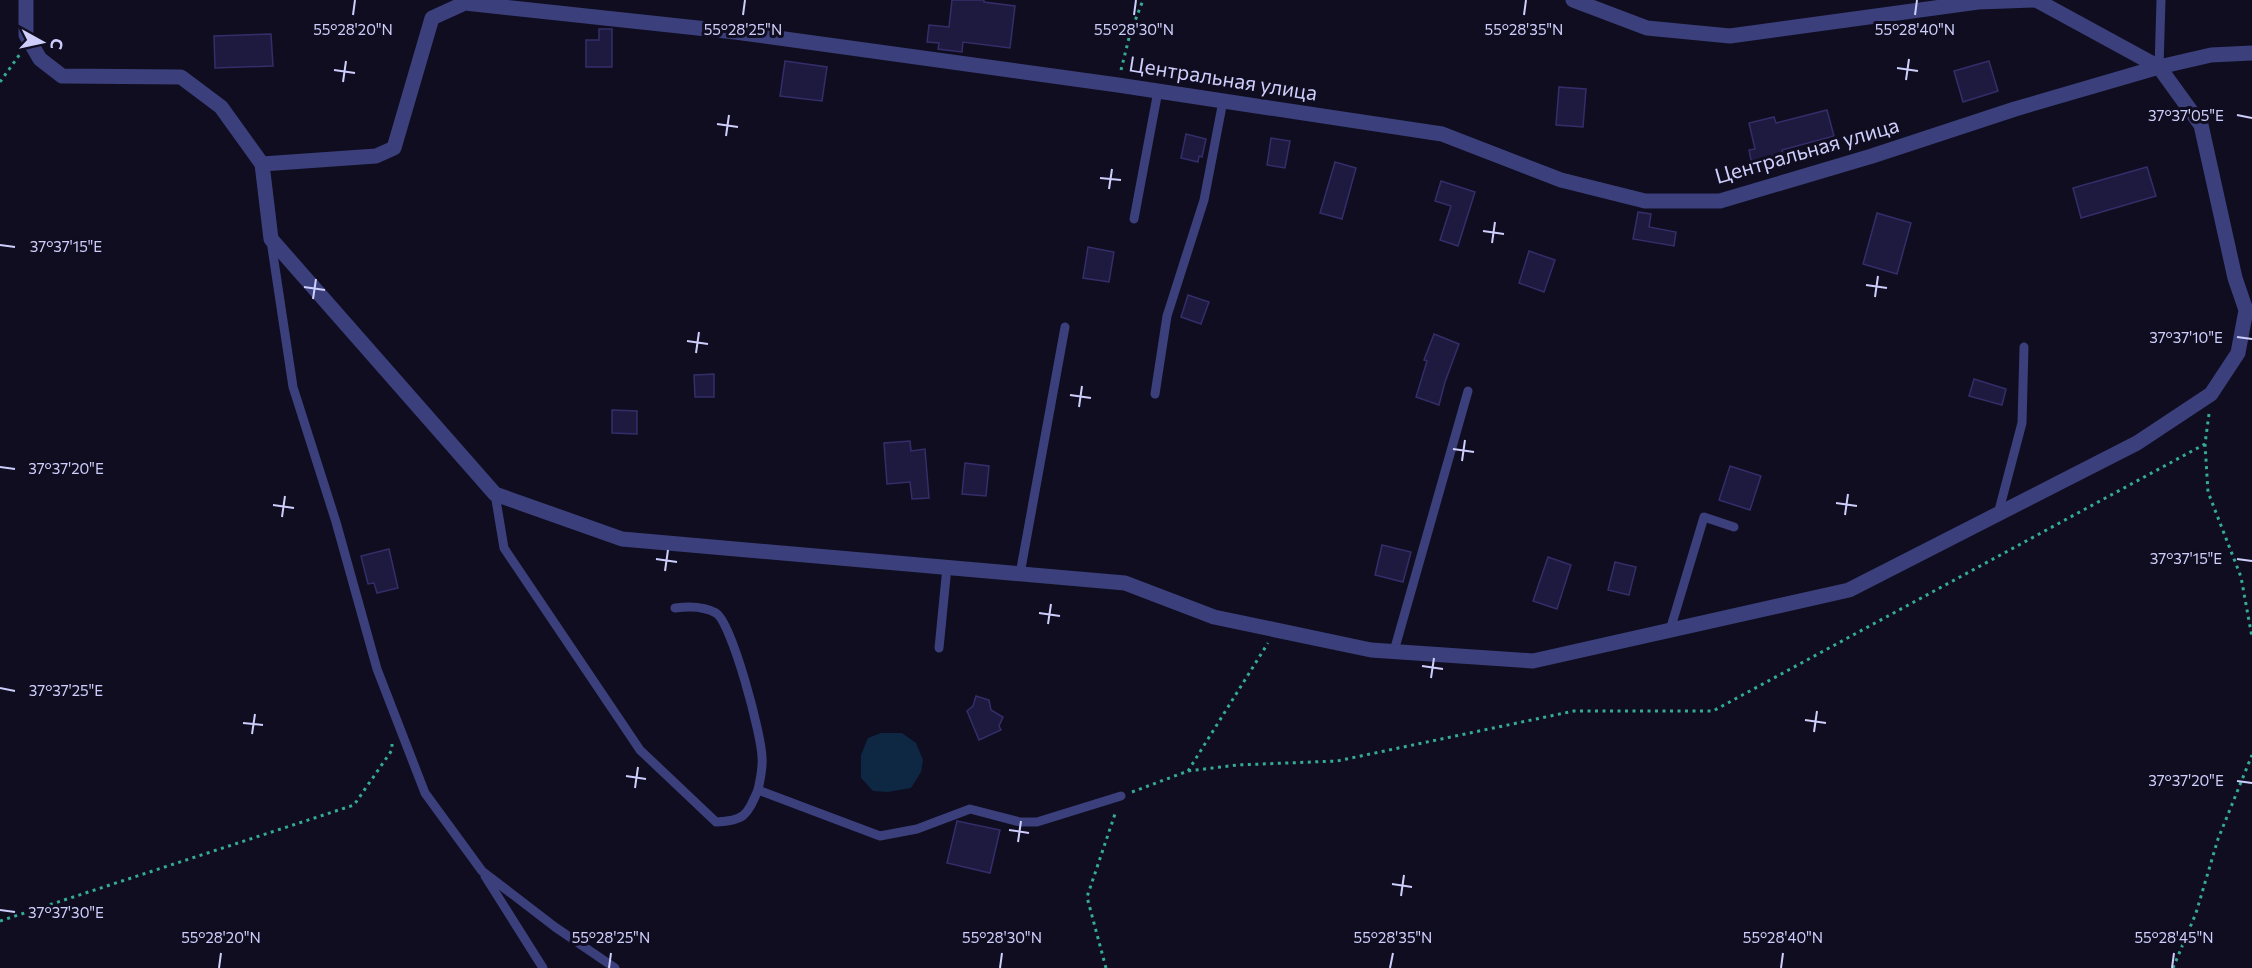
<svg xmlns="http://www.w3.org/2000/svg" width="2252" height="968" font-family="Commissioner,sans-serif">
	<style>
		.water { fill: #0e2742 }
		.building { fill: #1e1a3f; stroke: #332e69; stroke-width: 1.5 }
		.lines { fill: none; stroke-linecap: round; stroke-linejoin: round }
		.path { stroke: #34aa97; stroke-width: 3; stroke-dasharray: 3 4.5; stroke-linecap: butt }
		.lane { stroke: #3b3f7b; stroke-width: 9 }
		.street { stroke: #3b3f7b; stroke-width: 15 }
		.ticks { fill: none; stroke: #cecefc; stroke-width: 2 }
		.labels { text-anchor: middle; stroke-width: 6; stroke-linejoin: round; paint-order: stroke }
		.street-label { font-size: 21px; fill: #cecefc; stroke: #0f0d1f }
		.ticks-label { font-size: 15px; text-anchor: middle; fill: #cecefc; stroke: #0f0d1f; stroke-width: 6; stroke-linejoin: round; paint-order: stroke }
	</style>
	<rect width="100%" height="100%" fill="#0f0d1f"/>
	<polygon class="water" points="881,733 902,733 916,743 923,760 921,772 911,788 888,792 873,791 861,778 861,755 868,738"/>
	<g class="building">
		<polygon points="952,0 984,0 984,2 1015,6 1010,48 963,42 962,52 938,49 939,43 927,42 929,25 949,27"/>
		<polygon points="599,29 612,29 612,67 586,67 586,40 599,40"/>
		<polygon points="271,34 273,66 215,68 214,36"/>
		<polygon points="785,61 827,67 822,101 780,96"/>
		<polygon points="1989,61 1998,91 1963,102 1954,71"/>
		<polygon points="1559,87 1586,89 1583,127 1556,125"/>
		<polygon points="1827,110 1834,136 1782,150 1784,158 1752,165 1749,150 1755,149 1749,123 1774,117 1776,123"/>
		<polygon points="1186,134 1206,139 1202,157 1199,156 1198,162 1181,158"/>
		<polygon points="1271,138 1290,141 1285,168 1267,165"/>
		<polygon points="1335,162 1356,168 1342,219 1320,213"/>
		<polygon points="2147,167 2156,196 2081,218 2073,188"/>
		<polygon points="1441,181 1475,192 1458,246 1440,240 1451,206 1435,201"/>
		<polygon points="1638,212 1651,214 1649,227 1676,232 1674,246 1633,239"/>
		<polygon points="1877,213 1911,223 1897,274 1863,264"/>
		<polygon points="1088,247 1114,252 1109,282 1083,278"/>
		<polygon points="1529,251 1555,260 1544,292 1519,283"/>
		<polygon points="1188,295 1209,302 1201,324 1181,317"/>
		<polygon points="1434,334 1459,344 1445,382 1439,405 1416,397 1427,361 1424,360"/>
		<polygon points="714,374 714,397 695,397 694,375"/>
		<polygon points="1974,379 2006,389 2002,405 1969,396"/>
		<polygon points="612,410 637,411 637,434 612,433"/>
		<polygon points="910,441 911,451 925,449 929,498 912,499 910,482 887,484 884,443"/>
		<polygon points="965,463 989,466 986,496 962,494"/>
		<polygon points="1730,466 1761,476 1750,510 1719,500"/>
		<polygon points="1382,545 1411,552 1403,582 1375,575"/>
		<polygon points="389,549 398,588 377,593 374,583 368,584 361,556"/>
		<polygon points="1548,557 1571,565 1557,609 1533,601"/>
		<polygon points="1615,562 1636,567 1629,595 1608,590"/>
		<polygon points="976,696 989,700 991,710 1003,717 999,726 1001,730 979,740 967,711 973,706"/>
		<polygon points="957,821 1000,830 990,873 947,863"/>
	</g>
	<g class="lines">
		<g class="path">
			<polyline points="1121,70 1130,34 1143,0"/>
			<polyline points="0,82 20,54"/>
			<polyline points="2209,414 2205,444 2208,492 2241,577 2252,637"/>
			<polyline points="1188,771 1268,643"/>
			<polyline points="1132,792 1188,771 1237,765 1337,761 1574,711 1713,711 2205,444"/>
			<polyline points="0,921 354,805 392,750 392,744"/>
			<polyline points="1106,968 1087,897 1116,811"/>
			<polyline points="2173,968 2196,913 2218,839 2252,755"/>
		</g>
		<g class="lane">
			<polyline points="2159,67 2161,0"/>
			<polyline points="1134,219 1158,91"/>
			<polyline points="271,241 293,387 336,522 377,669 425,793 482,871 555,927 615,968"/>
			<polyline points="1155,394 1167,316 1204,200 1223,101"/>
			<path d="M495 494 504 548 640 750 716 822C745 821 747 815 758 790L880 836 917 829 970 809 1020 822H1037L1121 796"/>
			<polyline points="1998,514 2022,423 2024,347"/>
			<polyline points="1020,574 1065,327"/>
			<path d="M675 608C689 606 704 606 716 613 732 623 762 736 762 758 763 768 760 780 758 790"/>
			<polyline points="1670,630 1704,517 1734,527"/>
			<polyline points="939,648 947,567"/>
			<polyline points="1394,651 1468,391"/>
			<polyline points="485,876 543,968"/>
		</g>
		<g class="street">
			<polyline points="26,0 26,35 40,59 62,76 181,77 221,107 262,164 271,239 495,494 622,539 1125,583 1214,617 1371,650 1533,661 1849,590 2137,443 2211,394 2238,353 2246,310 2235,278 2201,125 2159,67 2036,0 1978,2 1730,36 1647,28 1573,0"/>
			<polyline points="262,164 376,156 394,148 432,18 465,3 735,32 1118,85 1442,134 1561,180 1645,201 1720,201 1872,156 2015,109 2159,67 2211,55 2252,53"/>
		</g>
	</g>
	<path class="ticks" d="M353 15 355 0M743 15 745 0M1134 15 1136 0M1524 15 1526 0M1915 15 1917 0M1897 68 1918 71M334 70 355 73M1906 80 1909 59M343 82 346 61M2237 115 2252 118M717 124 738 127M726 136 729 115M1100 178 1121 180M1109 189 1112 169M1483 231 1504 234M1492 243 1495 222M0 245 15 247M1866 285 1887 288M304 287 325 290M1875 297 1878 276M313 299 316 279M2237 337 2252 339M687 341 708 344M696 353 699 332M1070 395 1091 398M1079 407 1082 386M1453 449 1474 452M1462 461 1465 440M0 467 15 469M1836 503 1857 506M273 505 294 508M1845 515 1848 494M282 517 285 496M656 559 677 562M2237 559 2252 561M665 571 668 550M1039 613 1060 616M1048 624 1051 604M1422 666 1443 669M1431 678 1434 658M0 688 15 691M1805 720 1826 723M243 723 263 725M1814 732 1817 711M252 734 255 714M626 776 646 779M2237 781 2252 783M635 788 638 767M1009 830 1029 833M1018 842 1021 821M1392 884 1412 887M1401 896 1404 875M0 910 15 912M219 968 221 953M609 968 611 953M1000 968 1002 953M1390 968 1393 953M1781 968 1783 953M2172 968 2174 953"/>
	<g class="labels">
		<g class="street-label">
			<text transform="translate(1223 79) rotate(9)" y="7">Центральная улица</text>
			<text transform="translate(1807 151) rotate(-16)" y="7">Центральная улица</text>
		</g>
	</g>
	<g class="ticks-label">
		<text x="353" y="35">55°28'20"N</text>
		<text x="743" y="35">55°28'25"N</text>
		<text x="1134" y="35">55°28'30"N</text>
		<text x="1524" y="35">55°28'35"N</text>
		<text x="1915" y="35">55°28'40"N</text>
		<text x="2186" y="121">37°37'05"E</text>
		<text x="66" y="252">37°37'15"E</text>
		<text x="2186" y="343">37°37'10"E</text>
		<text x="66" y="474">37°37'20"E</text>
		<text x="2186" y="564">37°37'15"E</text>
		<text x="66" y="696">37°37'25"E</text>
		<text x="2186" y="786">37°37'20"E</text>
		<text x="66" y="918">37°37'30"E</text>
		<text x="221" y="943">55°28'20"N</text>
		<text x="611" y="943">55°28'25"N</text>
		<text x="1002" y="943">55°28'30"N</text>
		<text x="1393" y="943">55°28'35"N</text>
		<text x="1783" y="943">55°28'40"N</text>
		<text x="2174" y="943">55°28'45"N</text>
	</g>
	<g transform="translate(42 42) rotate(98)" stroke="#0f0d1f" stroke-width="4.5" paint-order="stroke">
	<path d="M0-4.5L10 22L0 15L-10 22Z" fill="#cecefc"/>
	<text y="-9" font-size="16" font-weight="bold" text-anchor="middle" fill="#cecefc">С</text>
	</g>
</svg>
